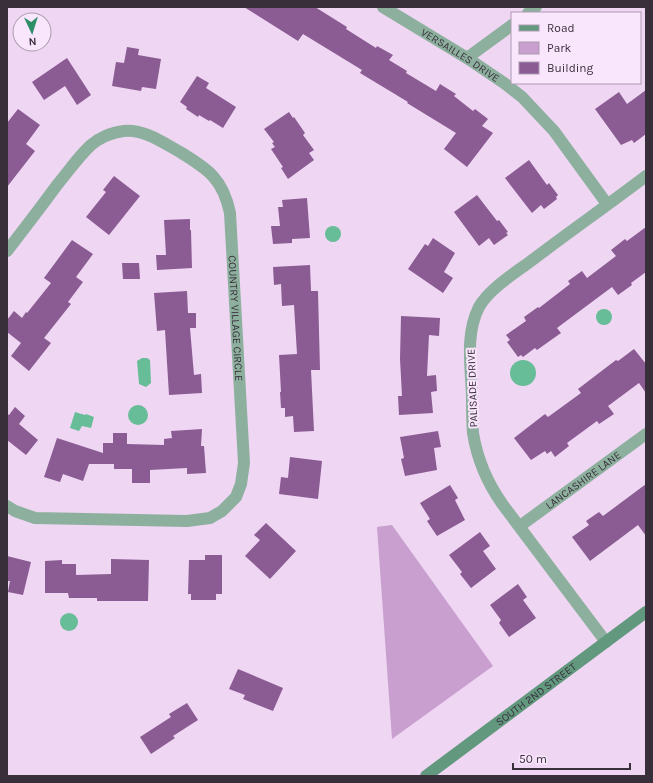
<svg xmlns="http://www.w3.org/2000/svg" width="653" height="783" font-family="Karla,sans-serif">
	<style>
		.green { fill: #c89fcf }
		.water { fill: #67bd97 }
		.building { fill: #8b5b93 }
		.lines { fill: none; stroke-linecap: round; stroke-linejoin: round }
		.minor { stroke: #8db09e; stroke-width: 12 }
		.secondary { stroke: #61987e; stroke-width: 12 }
		.labels { text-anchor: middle; stroke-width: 4; stroke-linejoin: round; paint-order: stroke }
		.street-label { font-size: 11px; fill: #392f3b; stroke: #f9e5fc }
	</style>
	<rect width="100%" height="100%" fill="#efd6f3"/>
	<polygon class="green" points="392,525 493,666 392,739 377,527"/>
	<g class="water">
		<circle cx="333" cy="234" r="8"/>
		<circle cx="604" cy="317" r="8"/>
		<polygon points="142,358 147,358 150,360 151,383 146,387 139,384 137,361"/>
		<circle cx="523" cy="373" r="13"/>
		<circle cx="138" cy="415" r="10"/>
		<polygon points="75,412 85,415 86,414 94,417 91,428 82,426 79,431 70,428"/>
		<circle cx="69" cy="622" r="9"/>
	</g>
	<g class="building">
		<polygon points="244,7 315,7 347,27 346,29 376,48 377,46 393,55 389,60 407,71 406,73 436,91 440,84 456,94 454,96 473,111 475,109 488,119 482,126 493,133 467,167 444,149 456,133 407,103 408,102 360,73 362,70 303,34 298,41"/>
		<polygon points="127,47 139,49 138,55 161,59 156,89 142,87 141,91 112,86 116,62 124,63"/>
		<polygon points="67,58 91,95 77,105 65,86 44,100 32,82"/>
		<polygon points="197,76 209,83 206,88 236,107 223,128 210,120 209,121 199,115 198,117 186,109 187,107 180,102"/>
		<polygon points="646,90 646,134 634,143 632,140 621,145 595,109 619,92 627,104"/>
		<polygon points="18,109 40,125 26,144 35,151 7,187 7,123"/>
		<polygon points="289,112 293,118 294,117 305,133 303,135 314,150 309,153 314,160 288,179 281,168 283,167 271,149 275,147 272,143 274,142 264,129"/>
		<polygon points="529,160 547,185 549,183 558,195 556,197 557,199 544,209 541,205 532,213 505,178"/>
		<polygon points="114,176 140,196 109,235 86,217 106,192 103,190"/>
		<polygon points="477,195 497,221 499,220 508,232 506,233 508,235 494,245 489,238 479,246 454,212"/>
		<polygon points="307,198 310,238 292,239 292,243 273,244 271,226 280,226 278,207 283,207 282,200"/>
		<polygon points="190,219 190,230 191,230 192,268 157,270 156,255 166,255 164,220"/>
		<polygon points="646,227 646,272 631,283 632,285 618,295 612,287 557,328 561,333 537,350 535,348 523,357 521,355 518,357 507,342 510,340 506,335 526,321 524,317 538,307 539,308 570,284 568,281 582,271 587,278 616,256 611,250 625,239 627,241"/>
		<polygon points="433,238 455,253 444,272 453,278 443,293 408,269 425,244 428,246"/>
		<polygon points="72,240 93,254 76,277 83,282 68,302 71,304 44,338 51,343 29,371 11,356 21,343 7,332 7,320 14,311 22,318 26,312 27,313 51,283 44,278"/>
		<polygon points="122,263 139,263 140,279 123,279"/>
		<polygon points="310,265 311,291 318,291 320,370 311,370 314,431 294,432 293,416 285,417 285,408 281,408 280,392 281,392 279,355 297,354 294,305 282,306 281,284 274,285 273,267"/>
		<polygon points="187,291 188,313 196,313 196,328 190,328 194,375 201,374 202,393 169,395 165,330 157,331 154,293"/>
		<polygon points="401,316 440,318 439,336 429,335 427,376 436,375 437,391 431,392 433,413 399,415 398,396 402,396 400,359"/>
		<polygon points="634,349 646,364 646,393 639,383 608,406 614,414 599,424 597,421 567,443 569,446 555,457 551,451 547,454 545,451 531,460 514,438 545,414 548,417 581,393 578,389 616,360 618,361"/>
		<polygon points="15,407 25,416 19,424 38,440 26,455 7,440 7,414 9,415"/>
		<polygon points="202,429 201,446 204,446 206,473 187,474 187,468 150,470 150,483 132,483 132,469 114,469 114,464 89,464 83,481 63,474 60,482 44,477 57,438 103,453 103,443 113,443 113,433 127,433 127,444 164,445 164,439 172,438 171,431"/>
		<polygon points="438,431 441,447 434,448 437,470 405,476 401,459 404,458 400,437"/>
		<polygon points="290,457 322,461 318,499 279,494 281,477 288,478"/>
		<polygon points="646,484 646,536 638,525 590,561 572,537 589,525 586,521 599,512 603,516"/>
		<polygon points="450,485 458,498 455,500 465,520 437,536 427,521 430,519 420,503"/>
		<polygon points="266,523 296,551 270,579 245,556 260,540 254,535"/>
		<polygon points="480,532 490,546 483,551 496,569 471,588 460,574 462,572 449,555"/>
		<polygon points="205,555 222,555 222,594 216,594 216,600 191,600 191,594 188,594 189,560 205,560"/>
		<polygon points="7,556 31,562 23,595 8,592 10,581 7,581"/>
		<polygon points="111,559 149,560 148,601 97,601 97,598 69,598 68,593 45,593 45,561 62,560 62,564 76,564 76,575 111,574"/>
		<polygon points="518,584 527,597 523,600 536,618 509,637 499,623 501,620 490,605"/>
		<polygon points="238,669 283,688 273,711 243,699 245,695 229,689"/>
		<polygon points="187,703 198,720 173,736 175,738 151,754 140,737 171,717 169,714"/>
	</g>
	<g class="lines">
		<g class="minor">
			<path id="s1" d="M383 7 467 58 504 83 522 97 554 131 607 204"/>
			<polyline points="528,13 536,7"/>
			<polyline points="467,58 512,25"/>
			<path id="s2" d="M7 251C24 229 41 207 57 185 68 172 78 157 91 145 99 138 112 132 124 131 144 129 162 142 180 152 208 169 223 179 230 213L244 463 241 484 236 497 222 511 210 518 187 521 35 518 15 511 7 506"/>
			<path id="s3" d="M520 526 646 434"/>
			<path d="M606 642 503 505C488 484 477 458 473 433 472 421 472 408 472 396 471 367 465 334 479 307 489 289 515 273 531 261 569 232 608 205 646 176"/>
		</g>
		<path class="secondary" id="s4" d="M426 776 646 612"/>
	</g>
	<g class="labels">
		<g class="street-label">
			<text dy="4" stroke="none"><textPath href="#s1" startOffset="91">VERSAILLES DRIVE</textPath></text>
			<text dy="4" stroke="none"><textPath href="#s2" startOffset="420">COUNTRY VILLAGE CIRCLE</textPath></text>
			<text transform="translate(472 388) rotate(-92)" y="4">PALISADE DRIVE</text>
			<text dy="4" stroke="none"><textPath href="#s3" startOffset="78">LANCASHIRE LANE</textPath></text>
			<text dy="4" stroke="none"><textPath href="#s4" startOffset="137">SOUTH 2ND STREET</textPath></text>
		</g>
	</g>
	<rect width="653" height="783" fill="none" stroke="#392f3b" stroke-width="16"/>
	<rect x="511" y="12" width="130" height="72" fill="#f9e5fc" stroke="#ac9caf"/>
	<rect x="519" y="25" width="20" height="6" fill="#61987e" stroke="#ac9caf"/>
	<text x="547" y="32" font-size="12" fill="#392f3b">Road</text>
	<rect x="519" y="42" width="20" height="12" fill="#c89fcf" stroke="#ac9caf"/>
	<text x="547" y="52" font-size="12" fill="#392f3b">Park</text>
	<rect x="519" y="62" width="20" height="12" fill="#8b5b93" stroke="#ac9caf"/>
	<text x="547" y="72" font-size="12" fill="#392f3b">Building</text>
	<g transform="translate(32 32) rotate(176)"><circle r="19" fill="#f9e5fc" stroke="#ac9caf"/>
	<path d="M0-3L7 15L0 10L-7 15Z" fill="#2d8e68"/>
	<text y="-6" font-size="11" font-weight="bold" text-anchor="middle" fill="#392f3b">N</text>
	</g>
	<path d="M513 763v6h117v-6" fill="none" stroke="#392f3b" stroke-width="2"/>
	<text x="519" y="763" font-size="12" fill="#392f3b" stroke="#f9e5fc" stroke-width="3" paint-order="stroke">50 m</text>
</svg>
